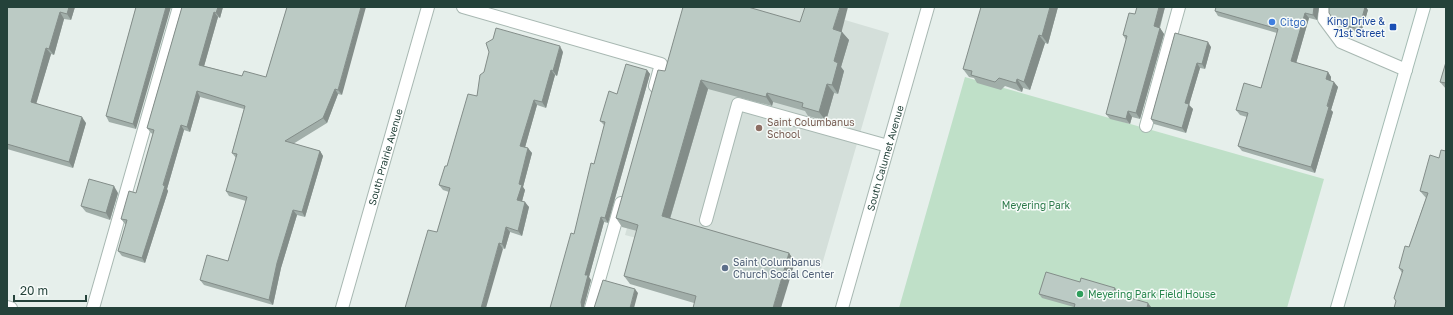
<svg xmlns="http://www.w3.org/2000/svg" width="1453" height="315" font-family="'Golos Text',sans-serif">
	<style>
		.built { fill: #d4dfda }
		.green { fill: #bfe0c8 }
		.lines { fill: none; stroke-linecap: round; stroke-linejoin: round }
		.lane-casing { stroke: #a8b8b2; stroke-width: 14 }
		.street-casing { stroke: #a8b8b2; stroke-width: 14 }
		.secondary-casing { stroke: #a4bbb3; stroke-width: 14 }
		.lane { stroke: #fff; stroke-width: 12 }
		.street { stroke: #fff; stroke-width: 12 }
		.secondary { stroke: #fff; stroke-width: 12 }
		.wall { fill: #a1aea9 }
		.shaded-wall { fill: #838d89 }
		.building { fill: #bbcac4; stroke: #838d89 }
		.shop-dot { fill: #3f7fe0; stroke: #f7fbf9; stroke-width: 1.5 }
		.transit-dot { fill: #1a4fb4; stroke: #f7fbf9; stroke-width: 1.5 }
		.education-dot { fill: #8d6e63; stroke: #f7fbf9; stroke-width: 1.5 }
		.service-dot { fill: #5c6f8a; stroke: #f7fbf9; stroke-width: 1.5 }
		.leisure-dot { fill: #2e9e5b; stroke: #f7fbf9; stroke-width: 1.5 }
		.labels { text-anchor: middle; stroke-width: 3; stroke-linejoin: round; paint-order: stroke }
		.transit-label { font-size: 10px; fill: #164399; stroke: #f7fbf9; text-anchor: end }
		.shop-label { font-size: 10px; fill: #366cbe; stroke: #f7fbf9; text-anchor: start }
		.education-label { font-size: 10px; fill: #785e54; stroke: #f7fbf9; text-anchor: start }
		.street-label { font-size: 10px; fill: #24423a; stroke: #f7fbf9 }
		.park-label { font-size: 10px; fill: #2d7a4b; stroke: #f7fbf9 }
		.service-label { font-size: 10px; fill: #4e5e75; stroke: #f7fbf9; text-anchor: start }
		.leisure-label { font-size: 10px; fill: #27864d; stroke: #f7fbf9; text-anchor: start }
	</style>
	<rect width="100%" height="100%" fill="#e6efeb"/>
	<polygon class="built" points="691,7 801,7 889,33 821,268 670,224 663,245 625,235"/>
	<polygon class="green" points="965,77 1324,179 1287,308 899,308"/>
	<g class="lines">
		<defs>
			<g id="lane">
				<polyline points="463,7 661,64 655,86"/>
				<polyline points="1325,7 1324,19 1341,42 1406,70"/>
				<polyline points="1146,126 1179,7"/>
				<polyline points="706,220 738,104 888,146"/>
				<polyline points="93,308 179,7"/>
				<polyline points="591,308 621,203"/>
			</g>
			<g id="street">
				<polyline points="7,307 11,308"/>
				<path id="s1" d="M342 308 428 7"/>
				<path id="s2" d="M842 308 928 7"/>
			</g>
			<polyline id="secondary" points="1337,308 1424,7"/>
		</defs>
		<use href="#lane" class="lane-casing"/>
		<use href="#street" class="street-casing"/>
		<use href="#secondary" class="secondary-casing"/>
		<use href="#lane" class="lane"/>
		<use href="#street" class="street"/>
		<use href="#secondary" class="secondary"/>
	</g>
	<g class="wall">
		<polygon points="7,7 75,7 71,20 64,19 54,55 51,54 36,103 86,123 73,168 7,149"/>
		<polygon points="136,7 136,129 109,122 106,116"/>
		<polygon points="182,7 223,7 220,18 218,17 204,66 242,76 266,77 287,7 342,95 338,94 327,123 293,144 320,151 323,156 305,217 297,215 281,268 273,305 204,285 200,280 228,261 246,201 229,196 226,191 236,158 232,153 244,109 200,97 190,132 184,130 167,189 168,191 145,263 122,256 118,251 126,224 125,224 121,219 136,193 153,134 151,133 147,128"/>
		<polygon points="1058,7 1048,44 1045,43 1030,90 1023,88 1022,92 1005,86 1001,90 977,83 974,78 969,77 963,69"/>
		<polygon points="1137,7 1165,7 1160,28 1164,34 1140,119 1132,117 1130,124 1110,119 1106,114 1126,40 1123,35 1135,14"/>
		<polygon points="1216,7 1319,7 1317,20 1309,18 1296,63 1328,72 1331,77 1331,81 1338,87 1331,110 1333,112 1315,173 1242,151 1238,146 1247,117 1240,115 1236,110 1261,88 1277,33 1218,16 1215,11"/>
		<polygon points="1368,10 1361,33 1339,27 1329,13"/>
		<polygon points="800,22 841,31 849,40 841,67 844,71 838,94 834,93 826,121 808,116 805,111 773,102 772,106 708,89 670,219 789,253 795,262 694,303 630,284 624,276 637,231 622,227 616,218 665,71"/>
		<polygon points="1175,33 1211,47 1205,69 1200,68 1189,105 1193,109 1186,133 1154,124 1151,119"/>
		<polygon points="563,52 557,76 555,75 546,108 537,105 525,147 532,153 523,187 525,190 522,201 529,207 522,236 510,232 505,249 437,232 449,192 443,190 439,185 477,96"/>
		<polygon points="1446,62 1446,89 1440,82"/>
		<polygon points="647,70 650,74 608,223 604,222 589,277 591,280 584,306 584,308 550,308 574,234 594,164 604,126 604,125 600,121 617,94"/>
		<polygon points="1439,158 1396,301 1402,273 1399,268 1409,247 1426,198 1420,191"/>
		<polygon points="118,193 110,220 86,212 81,206"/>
		<polygon points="1080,282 1117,292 1117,294 1151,307 1074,307 1042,298 1039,294"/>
	</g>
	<g class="shaded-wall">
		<polygon points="69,7 75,7 71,20 67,14"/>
		<polygon points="166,7 171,7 136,129 133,124"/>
		<polygon points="218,7 223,7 220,18 216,13"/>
		<polygon points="361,7 366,7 342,95 338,90"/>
		<polygon points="840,7 848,7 840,38 833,29"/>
		<polygon points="1050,7 1058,7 1048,44 1042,36"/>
		<polygon points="1159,7 1165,7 1158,32 1154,26"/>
		<polygon points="1314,7 1319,7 1317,20 1313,15"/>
		<polygon points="1365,7 1366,7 1368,10 1361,33 1359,29"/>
		<polygon points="60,12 64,19 54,55 49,49"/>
		<polygon points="214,12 218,17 203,70 199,65"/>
		<polygon points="1305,13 1309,18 1295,67 1291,61"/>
		<polygon points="1160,28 1164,34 1140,119 1136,113"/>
		<polygon points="842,32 849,40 841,67 844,71 838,94 832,85 834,61"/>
		<polygon points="1039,35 1045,43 1030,90 1024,82"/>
		<polygon points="1208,42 1211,47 1205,69 1202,64"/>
		<polygon points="560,46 563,52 557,76 553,71"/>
		<polygon points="46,48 51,54 35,108 31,102"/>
		<polygon points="1197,63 1200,68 1189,105 1193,109 1186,133 1182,128 1185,103"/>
		<polygon points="551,70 555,75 546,108 542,102"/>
		<polygon points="647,70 650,74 608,223 605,218"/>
		<polygon points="1328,72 1331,77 1330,84 1326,79"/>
		<polygon points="1017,79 1023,88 1022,92 1016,83"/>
		<polygon points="701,80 708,89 668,225 662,216"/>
		<polygon points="1334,82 1338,87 1331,110 1333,112 1315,173 1311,167"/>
		<polygon points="827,84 834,93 826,121 819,112"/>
		<polygon points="335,89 338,94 327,123 323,118"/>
		<polygon points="197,91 200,97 190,132 187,127"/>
		<polygon points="767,93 773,102 772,106 766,97"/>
		<polygon points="534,100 537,105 524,151 520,146"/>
		<polygon points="1128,111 1132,117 1130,124 1126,119"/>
		<polygon points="82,117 86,123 73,168 69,162"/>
		<polygon points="181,125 184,130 167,189 168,191 145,263 142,258"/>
		<polygon points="528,148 532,153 523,187 525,190 521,205 517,200 519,184"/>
		<polygon points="320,151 323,156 305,217 302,212"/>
		<polygon points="114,186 118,193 110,220 106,213"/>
		<polygon points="525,202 529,207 522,236 518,231"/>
		<polygon points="293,210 297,215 281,268 273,305 269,300 277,263"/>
		<polygon points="601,217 604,222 589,277 591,280 584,306 584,308 582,308 581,302 585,275"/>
		<polygon points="506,227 510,232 505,249 502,244"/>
		<polygon points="499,243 503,249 486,308 481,308"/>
		<polygon points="789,253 795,262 781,308 773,308"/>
		<polygon points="1115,288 1117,292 1116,297 1113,293"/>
		<polygon points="635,289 638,293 634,308 630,308"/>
		<polygon points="1148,303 1151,307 1150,308 1147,308"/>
	</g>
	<g class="building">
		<polygon points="7,7 69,7 67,14 60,12 49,49 46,48 31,102 82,117 69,162 7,144"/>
		<polygon points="136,7 166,7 133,124 106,116"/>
		<polygon points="182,7 218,7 216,13 214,12 199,65 242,76 244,71 266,77 287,7 361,7 338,90 335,89 323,118 285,141 320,151 302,212 293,210 277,263 269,300 200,280 207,255 228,261 247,197 226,191 237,154 232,153 245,106 197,91 187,127 181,125 163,185 165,186 142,258 118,251 127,220 121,219 129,191 136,193 154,130 147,128"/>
		<polygon points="683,7 748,7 800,22 805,7 840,7 833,29 842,32 834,61 838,63 832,85 827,84 819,112 802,107 803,103 767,93 766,97 701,80 662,216 789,253 773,308 693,308 696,296 624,276 638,225 616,218 658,70 665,71"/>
		<polygon points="981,7 1050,7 1042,36 1039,35 1024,82 1017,79 1016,83 999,78 995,82 971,75 972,71 963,69"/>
		<polygon points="1137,7 1159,7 1154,26 1160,28 1136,113 1128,111 1126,119 1106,114 1127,36 1123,35 1129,13 1135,14"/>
		<polygon points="1216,7 1314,7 1313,15 1305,13 1291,61 1328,72 1326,79 1334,82 1327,106 1329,107 1311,167 1238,146 1248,113 1236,110 1244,83 1261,88 1278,29 1215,11"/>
		<polygon points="1329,7 1365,7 1359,29 1336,23 1329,13"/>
		<polygon points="496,28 560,46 553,71 551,70 542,102 534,100 520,146 528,148 519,184 522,185 517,200 525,202 518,231 506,227 502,244 499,243 481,308 405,308 428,230 437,232 450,188 439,185 445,166 447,166 468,94 477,96 480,75 484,72 489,52 486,43 493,39"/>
		<polygon points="1175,33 1208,42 1202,64 1197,63 1185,103 1189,104 1182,128 1151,119"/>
		<polygon points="1446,62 1446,83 1440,82"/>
		<polygon points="626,64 647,70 605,218 601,217 585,275 588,275 581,302 582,308 550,308 571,233 574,234 591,163 594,164 605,122 600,121 609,91 617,94"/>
		<polygon points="1441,150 1446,151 1446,308 1394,308 1396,301 1394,298 1403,270 1399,268 1405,246 1409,247 1428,193 1420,191 1430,155 1439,158"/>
		<polygon points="89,179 114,186 106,213 81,206"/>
		<polygon points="1046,272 1080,282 1081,278 1115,288 1113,293 1148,303 1147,308 1074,308 1075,304 1039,294"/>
		<polygon points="603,280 635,289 630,308 594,308"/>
	</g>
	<circle class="shop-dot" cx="1272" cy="22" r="4"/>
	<rect class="transit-dot" x="1389" y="23" width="8" height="8" rx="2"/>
	<circle class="education-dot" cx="759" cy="128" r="4"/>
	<circle class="service-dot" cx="725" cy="268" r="4"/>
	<circle class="leisure-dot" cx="1080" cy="294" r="4"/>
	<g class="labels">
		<g class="transit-label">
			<text x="1385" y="25">King Drive &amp;<tspan x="1385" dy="12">71st Street</tspan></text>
		</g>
		<g class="shop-label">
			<text x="1280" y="26">Citgo</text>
		</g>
		<g class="education-label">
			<text x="767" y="126">Saint Columbanus<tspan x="767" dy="12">School</tspan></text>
		</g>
		<g class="street-label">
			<text dy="4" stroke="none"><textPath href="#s1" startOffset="157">South Prairie Avenue</textPath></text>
			<text dy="4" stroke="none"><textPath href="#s2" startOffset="156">South Calumet Avenue</textPath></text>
		</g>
		<g class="park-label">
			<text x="1036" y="209">Meyering Park</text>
		</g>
		<g class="service-label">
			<text x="733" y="266">Saint Columbanus<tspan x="733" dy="12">Church Social Center</tspan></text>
		</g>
		<g class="leisure-label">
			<text x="1088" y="298">Meyering Park Field House</text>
		</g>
	</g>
	<rect width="1453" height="315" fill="none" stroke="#24423a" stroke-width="16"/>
	<path d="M14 295v6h72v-6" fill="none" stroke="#24423a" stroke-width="2"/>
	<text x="20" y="295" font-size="12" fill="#24423a" stroke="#f7fbf9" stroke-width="3" paint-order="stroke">20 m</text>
</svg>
